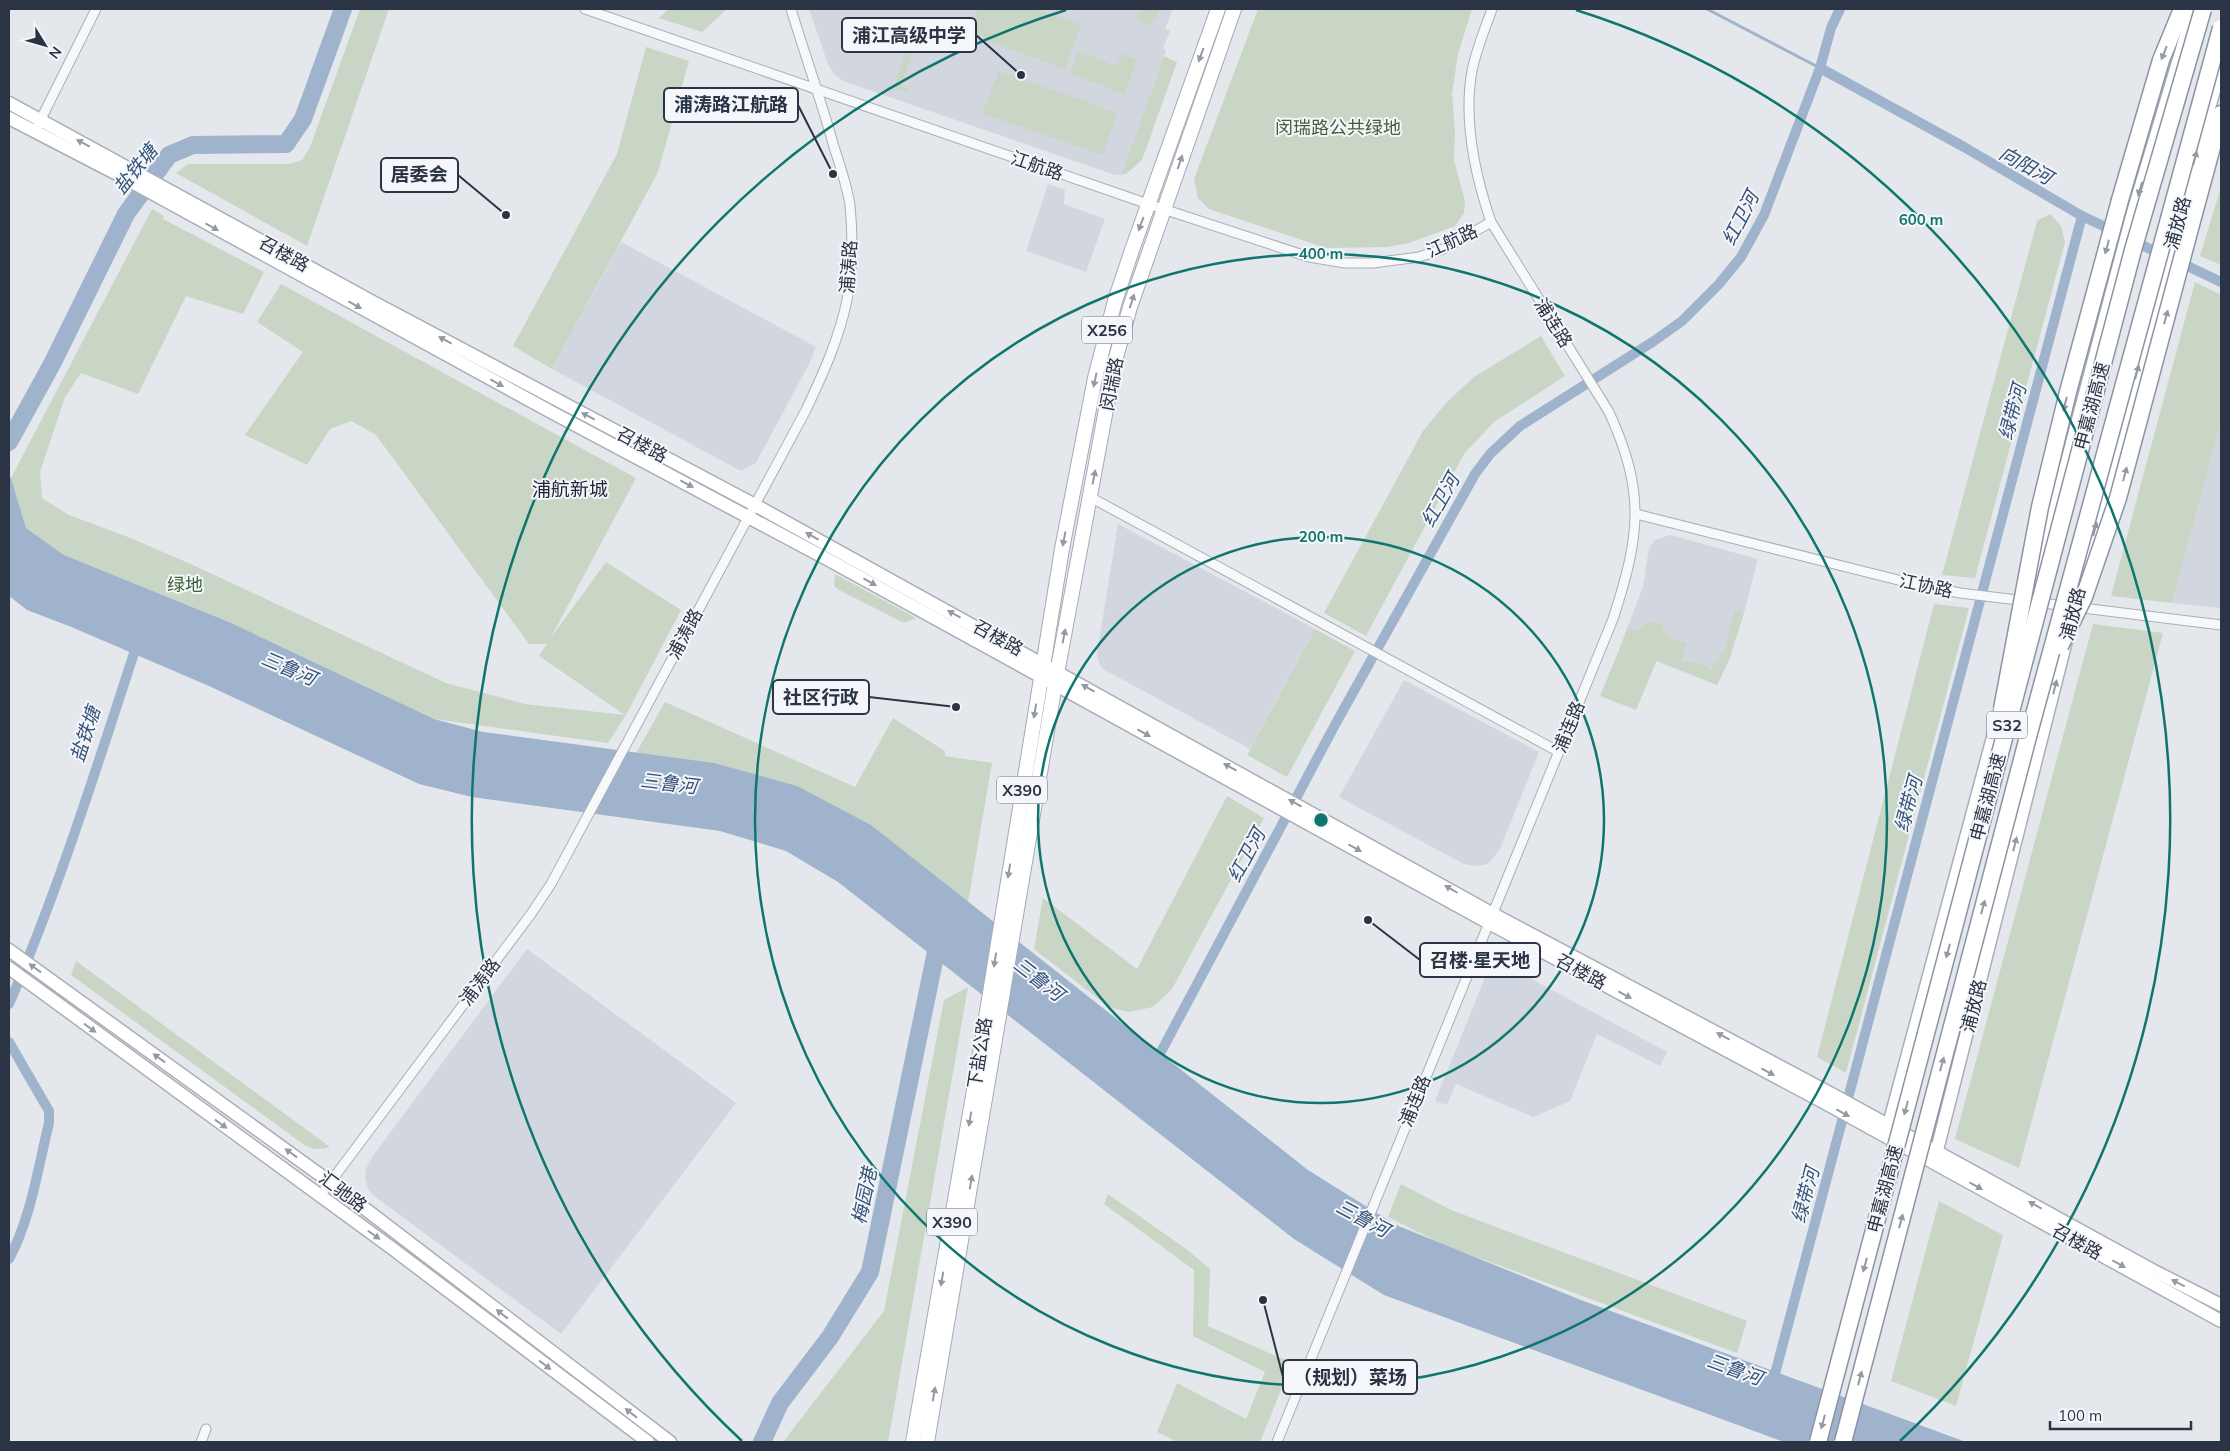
<svg xmlns="http://www.w3.org/2000/svg" width="2230" height="1451" font-family="Mulish,'Noto Sans SC',sans-serif">
	<style>
		.built { fill: #d2d6de }
		.green { fill: #c9d6c5 }
		.water { fill: #9fb4cc }
		.lines { fill: none; stroke-linecap: round; stroke-linejoin: round }
		.stream { stroke: #9fb4cc; stroke-width: 3 }
		.canal { stroke: #9fb4cc; stroke-width: 10 }
		.river { stroke: #9fb4cc; stroke-width: 18 }
		.street-casing { stroke: #a9aeb7; stroke-width: 11 }
		.secondary-casing { stroke: #a9aeb7; stroke-width: 15 }
		.primary-casing { stroke: #a3abb8; stroke-width: 16 }
		.highway-casing { stroke: #8b94a3; stroke-width: 19 }
		.street { stroke: #f7f8fa; stroke-width: 9 }
		.secondary { stroke: #fff; stroke-width: 12 }
		.primary { stroke: #fff; stroke-width: 14 }
		.highway { stroke: #fff; stroke-width: 16 }
		.highway-bridge-casing { stroke: #8b94a3; stroke-width: 19; stroke-linecap: butt }
		.highway-bridge { stroke: #fff; stroke-width: 16 }
		.oneway { fill: #959aa2 }
		.ring { fill: none; stroke: #0f766e; stroke-width: 2.5 }
		.labels { text-anchor: middle; stroke-width: 4; stroke-linejoin: round; paint-order: stroke }
		.shield { fill: #f4f6f9; stroke: #676e7b; stroke-width: 1 }
		.shield-label { font-size: 16px; font-weight: bold; fill: #2b3445 }
		.park-label { font-size: 18px; fill: #3f6138; stroke: #f4f6f9 }
		.street-label { font-size: 18px; fill: #2b3445; stroke: #f4f6f9 }
		.water-label { font-size: 19px; font-style: italic; fill: #34527a; stroke: #f4f6f9 }
		.neighbourhood-label { font-size: 19px; fill: #1d2536; stroke: #f4f6f9 }
		.centre { fill: #0f766e; stroke: #f4f6f9; stroke-width: 2.5 }
		.ring-label { font-size: 15px; text-anchor: middle; font-weight: bold; fill: #0f766e; stroke: #f4f6f9; stroke-width: 4; stroke-linejoin: round; paint-order: stroke }
		.leader { fill: none; stroke: #2b3445; stroke-width: 2 }
		.callout-dot { fill: #2b3445; stroke: #f4f6f9; stroke-width: 2 }
		.callout { fill: #f4f6f9; stroke: #2b3445; stroke-width: 2 }
		.callout-label { font-size: 19px; text-anchor: middle; font-weight: bold; fill: #2b3445 }
	</style>
	<rect width="100%" height="100%" fill="#e4e7ec"/>
	<g class="built">
		<polygon points="809,9 1173,9 1165,29 1170,31 1163,48 1166,50 1121,175 1115,175 843,81 834,74 828,64"/>
		<polygon points="1048,184 1065,190 1064,204 1105,219 1086,272 1026,251"/>
		<polygon points="621,242 816,347 809,364 756,463 741,471 552,369"/>
		<polygon points="2221,421 2221,608 2172,603"/>
		<polygon points="1118,524 1315,629 1250,749 1103,669 1099,663 1097,653"/>
		<polygon points="1670,535 1758,559 1742,620 1729,660 1717,685 1620,647 1643,587 1649,548 1655,540"/>
		<polygon points="1404,680 1539,752 1500,849 1488,864 1477,866 1464,864 1339,797"/>
		<polygon points="527,949 736,1103 561,1334 373,1195 368,1188 365,1179 366,1169 372,1157"/>
		<polygon points="1500,962 1667,1052 1660,1066 1597,1034 1570,1101 1533,1117 1456,1084 1447,1105 1435,1101 1486,975 1492,966"/>
	</g>
	<g class="green">
		<polygon points="360,9 389,9 307,246 176,173 188,164 289,164 302,160 310,147"/>
		<polygon points="669,9 727,9 702,32 659,18"/>
		<polygon points="977,9 1036,9 1081,25 1065,69 987,41 987,39 968,32"/>
		<polygon points="1141,9 1160,9 1155,20 1151,25 1140,21 1138,17"/>
		<polygon points="1258,9 1472,9 1458,54 1452,94 1455,130 1454,160 1465,201 1464,213 1455,226 1409,243 1387,247 1326,248 1209,209 1198,198 1194,179"/>
		<polygon points="646,47 689,61 658,172 552,369 513,346 617,154"/>
		<polygon points="907,48 914,50 900,86 910,90 909,93 895,88 894,86"/>
		<polygon points="1078,51 1117,66 1122,54 1137,60 1124,94 1070,74"/>
		<polygon points="1164,56 1177,62 1142,160 1126,174 1115,175 1121,175"/>
		<polygon points="999,71 1118,113 1102,155 982,113"/>
		<polygon points="2221,187 2221,265 2200,256"/>
		<polygon points="152,209 164,216 163,219 264,272 243,314 186,296 138,394 81,373 65,397 40,472 42,498 69,515 128,537 193,565 446,683 525,704 625,715 539,656 547,644 529,644 376,435 351,421 330,429 307,465 245,435 303,352 257,322 281,284 636,478 550,639 606,562 681,610 626,715 608,743 434,719 64,555 26,528 11,478"/>
		<polygon points="2050,214 2061,226 2065,242 1975,578 1942,575 2037,221"/>
		<polygon points="2195,282 2221,295 2221,421 2172,603 2111,596"/>
		<polygon points="1541,336 1565,376 1494,422 1464,454 1366,636 1324,613 1423,431 1447,402 1474,377"/>
		<polygon points="835,574 916,618 904,623 839,590 834,586"/>
		<polygon points="1934,604 1969,608 1846,1073 1817,1057"/>
		<polygon points="1735,611 1744,612 1729,660 1717,685 1657,660 1636,710 1600,696 1628,628 1638,631 1643,625 1650,621 1664,625 1662,629 1671,638 1686,643 1682,661 1708,666 1707,669 1712,670 1714,661 1718,662 1721,653 1723,654"/>
		<polygon points="2093,624 2163,633 2019,1168 1955,1139"/>
		<polygon points="1315,629 1355,651 1287,777 1247,755"/>
		<polygon points="665,702 855,787 893,718 945,751 945,756 992,763 968,902 618,785"/>
		<polygon points="1227,796 1264,818 1172,989 1153,1007 1128,1012 1109,1007 1034,949 1043,898 1137,969"/>
		<path d="M76 961 330 1147C320 1150 312 1150 303 1144L71 975Z"/>
		<polygon points="968,987 888,1442 783,1442 884,1311 944,1000"/>
		<polygon points="1401,1184 1451,1210 1747,1321 1737,1353 1444,1245 1388,1217"/>
		<polygon points="1108,1194 1189,1251 1210,1269 1208,1326 1292,1363 1260,1442 1177,1442 1157,1432 1177,1383 1246,1419 1265,1372 1193,1336 1194,1270 1104,1204"/>
		<polygon points="1939,1201 2003,1235 1956,1406 1891,1381"/>
	</g>
	<polygon class="water" points="9,475 11,478 26,528 64,555 231,623 434,719 483,732 714,763 797,786 871,825 1308,1170 1396,1225 1581,1300 1966,1442 1784,1442 1384,1295 1294,1239 838,882 786,851 720,831 472,797 419,784 209,686 69,626 27,610 9,596"/>
	<g class="lines">
		<polyline class="stream" points="1707,9 1820,68"/>
		<g class="canal">
			<polyline points="1820,68 1964,147 2082,216 2116,232"/>
			<polyline points="2131,240 2163,255"/>
			<polyline points="2177,261 2221,282"/>
			<path d="M9 1004C60 886 98 763 138 641"/>
			<path d="M9 1042 49 1111V1123C38 1168 31 1218 9 1259"/>
			<polyline points="1154,1065 1336,723 1475,474 1490,454 1520,426 1654,341 1682,321 1719,284 1741,257 1764,215 1820,68 1831,28 1840,9"/>
			<polyline points="1772,1385 2082,216"/>
		</g>
		<g class="river">
			<polyline points="9,442 52,364 126,214 169,155 193,145 286,144 303,119 343,9"/>
			<polyline points="762,1442 780,1403 830,1337 870,1272 939,937"/>
		</g>
		<defs>
			<g id="street">
				<polyline points="585,9 1148,204 1309,257 1345,263 1373,263 1419,257 1446,248 1491,222"/>
				<polyline points="38,125 96,9"/>
				<polyline points="1090,497 1559,752"/>
				<polyline points="1636,514 1902,581 1960,593 2221,625"/>
				<path d="M320 1196 531 914 551 884 806 410C823 374 839 339 847 300 853 269 853 236 850 205 847 186 840 165 834 147 821 100 805 55 791 9"/>
				<polyline points="201,1442 206,1429"/>
				<path d="M1277 1442 1613 619C1640 536 1646 493 1609 412L1491 222C1475 175 1463 121 1472 71 1476 50 1485 29 1492 9"/>
			</g>
			<g id="secondary">
				<polyline points="9,103 371,301 755,505 1493,914 1828,1092 2154,1271 2221,1305"/>
				<polyline points="9,118 119,175 553,413 827,559 1489,923 1825,1103 2221,1321"/>
				<polyline points="2079,589 2206,118 2221,67"/>
				<polyline points="2027,613 2132,216 2194,9"/>
				<polyline points="9,950 330,1182 670,1442"/>
				<polyline points="9,968 389,1246 648,1442"/>
				<polyline points="1887,1132 2003,700"/>
				<polyline points="1935,1158 2067,637"/>
			</g>
			<g id="primary">
				<polyline points="913,1442 977,1073 1062,549 1095,378 1115,301 1132,250 1218,9"/>
				<polyline points="927,1442 1055,684 1115,361 1130,307 1234,9"/>
			</g>
			<g id="highway">
				<polyline points="2120,200 2161,60 2182,9"/>
				<polyline points="2192,221 2221,114"/>
			</g>
		</defs>
		<use href="#street" class="street-casing"/>
		<use href="#secondary" class="secondary-casing"/>
		<use href="#primary" class="primary-casing"/>
		<use href="#highway" class="highway-casing"/>
		<use href="#street" class="street"/>
		<use href="#secondary" class="secondary"/>
		<use href="#primary" class="primary"/>
		<use href="#highway" class="highway"/>
		<defs>
			<g id="highway-bridge">
				<polyline points="2060,646 2084,597 2118,498 2192,221"/>
				<polyline points="2002,709 2040,507 2068,392 2120,200"/>
				<polyline points="1818,1442 2133,250 2203,9"/>
				<polyline points="1843,1442 2029,733 2221,28"/>
			</g>
		</defs>
		<use href="#highway-bridge" class="highway-bridge-casing"/>
		<use href="#highway-bridge" class="highway-bridge"/>
	</g>
	<defs><path id="oneway-solid" d="M-6-.8H1V-3.2L6.5 0L1 3.2V.8H-6Z" transform="scale(1.25)"/></defs>
	<g class="oneway">
		<use href="#oneway-solid" transform="translate(2164 53) rotate(112)"/>
		<use href="#oneway-solid" transform="translate(1201 55) rotate(110)"/>
		<use href="#oneway-solid" transform="translate(83 143) rotate(-152)"/>
		<use href="#oneway-solid" transform="translate(2195 158) rotate(-75)"/>
		<use href="#oneway-solid" transform="translate(1180 162) rotate(-71)"/>
		<use href="#oneway-solid" transform="translate(2140 189) rotate(107)"/>
		<use href="#oneway-solid" transform="translate(1141 224) rotate(110)"/>
		<use href="#oneway-solid" transform="translate(212 227) rotate(29)"/>
		<use href="#oneway-solid" transform="translate(2107 247) rotate(105)"/>
		<use href="#oneway-solid" transform="translate(1132 301) rotate(-72)"/>
		<use href="#oneway-solid" transform="translate(355 305) rotate(29)"/>
		<use href="#oneway-solid" transform="translate(2166 317) rotate(-75)"/>
		<use href="#oneway-solid" transform="translate(445 340) rotate(-152)"/>
		<use href="#oneway-solid" transform="translate(2137 372) rotate(-75)"/>
		<use href="#oneway-solid" transform="translate(1095 380) rotate(102)"/>
		<use href="#oneway-solid" transform="translate(497 383) rotate(29)"/>
		<use href="#oneway-solid" transform="translate(2065 404) rotate(104)"/>
		<use href="#oneway-solid" transform="translate(588 416) rotate(-152)"/>
		<use href="#oneway-solid" transform="translate(2125 474) rotate(-75)"/>
		<use href="#oneway-solid" transform="translate(1094 477) rotate(-79)"/>
		<use href="#oneway-solid" transform="translate(687 484) rotate(28)"/>
		<use href="#oneway-solid" transform="translate(2095 529) rotate(-75)"/>
		<use href="#oneway-solid" transform="translate(812 536) rotate(-151)"/>
		<use href="#oneway-solid" transform="translate(1064 539) rotate(101)"/>
		<use href="#oneway-solid" transform="translate(870 582) rotate(29)"/>
		<use href="#oneway-solid" transform="translate(954 614) rotate(-151)"/>
		<use href="#oneway-solid" transform="translate(1064 636) rotate(-79)"/>
		<use href="#oneway-solid" transform="translate(2055 687) rotate(-76)"/>
		<use href="#oneway-solid" transform="translate(1088 688) rotate(-151)"/>
		<use href="#oneway-solid" transform="translate(1035 711) rotate(99)"/>
		<use href="#oneway-solid" transform="translate(1144 733) rotate(29)"/>
		<use href="#oneway-solid" transform="translate(1230 767) rotate(-151)"/>
		<use href="#oneway-solid" transform="translate(1295 803) rotate(-151)"/>
		<use href="#oneway-solid" transform="translate(2015 844) rotate(-76)"/>
		<use href="#oneway-solid" transform="translate(1355 848) rotate(29)"/>
		<use href="#oneway-solid" transform="translate(1009 871) rotate(99)"/>
		<use href="#oneway-solid" transform="translate(1451 889) rotate(-150)"/>
		<use href="#oneway-solid" transform="translate(1983 907) rotate(-75)"/>
		<use href="#oneway-solid" transform="translate(1948 951) rotate(105)"/>
		<use href="#oneway-solid" transform="translate(995 960) rotate(99)"/>
		<use href="#oneway-solid" transform="translate(35 968) rotate(-144)"/>
		<use href="#oneway-solid" transform="translate(1625 995) rotate(28)"/>
		<use href="#oneway-solid" transform="translate(90 1028) rotate(36)"/>
		<use href="#oneway-solid" transform="translate(1723 1036) rotate(-152)"/>
		<use href="#oneway-solid" transform="translate(159 1058) rotate(-144)"/>
		<use href="#oneway-solid" transform="translate(1942 1064) rotate(-75)"/>
		<use href="#oneway-solid" transform="translate(1768 1072) rotate(28)"/>
		<use href="#oneway-solid" transform="translate(1906 1108) rotate(105)"/>
		<use href="#oneway-solid" transform="translate(1843 1113) rotate(29)"/>
		<use href="#oneway-solid" transform="translate(970 1119) rotate(100)"/>
		<use href="#oneway-solid" transform="translate(221 1124) rotate(36)"/>
		<use href="#oneway-solid" transform="translate(291 1153) rotate(-144)"/>
		<use href="#oneway-solid" transform="translate(971 1182) rotate(-80)"/>
		<use href="#oneway-solid" transform="translate(1976 1186) rotate(29)"/>
		<use href="#oneway-solid" transform="translate(2035 1205) rotate(-151)"/>
		<use href="#oneway-solid" transform="translate(1901 1221) rotate(-75)"/>
		<use href="#oneway-solid" transform="translate(374 1235) rotate(35)"/>
		<use href="#oneway-solid" transform="translate(2119 1264) rotate(29)"/>
		<use href="#oneway-solid" transform="translate(1865 1265) rotate(105)"/>
		<use href="#oneway-solid" transform="translate(942 1279) rotate(100)"/>
		<use href="#oneway-solid" transform="translate(2178 1283) rotate(-153)"/>
		<use href="#oneway-solid" transform="translate(502 1314) rotate(-142)"/>
		<use href="#oneway-solid" transform="translate(545 1365) rotate(37)"/>
		<use href="#oneway-solid" transform="translate(1860 1378) rotate(-75)"/>
		<use href="#oneway-solid" transform="translate(934 1394) rotate(-80)"/>
		<use href="#oneway-solid" transform="translate(631 1413) rotate(-142)"/>
		<use href="#oneway-solid" transform="translate(1823 1422) rotate(105)"/>
	</g>
	<g class="ring">
		<circle cx="1321" cy="820" r="283"/>
		<circle cx="1321" cy="820" r="566"/>
		<path d="M742 1441A849 849 0 0 1 1066 10M1576 10A849 849 0 0 1 1900 1441"/>
	</g>
	<g class="labels">
		<g class="shield">
			<rect x="1082" y="316.5" width="50" height="27" rx="4"/>
			<rect x="1987" y="711.5" width="40" height="27" rx="4"/>
			<rect x="997" y="776.5" width="50" height="27" rx="4"/>
			<rect x="927" y="1208.5" width="50" height="27" rx="4"/>
		</g>
		<g class="shield-label">
			<text x="1107" y="336">X256</text>
			<text x="2007" y="731">S32</text>
			<text x="1022" y="796">X390</text>
			<text x="952" y="1228">X390</text>
		</g>
		<g class="park-label">
			<text x="1338" y="134">闵瑞路公共绿地</text>
			<text x="185" y="591">绿地</text>
		</g>
		<g class="street-label">
			<text transform="translate(1037 166) rotate(19)" y="6">江航路</text>
			<text transform="translate(2178 223) rotate(-75)" y="6">浦放路</text>
			<text transform="translate(1452 241) rotate(-25)" y="6">江航路</text>
			<text transform="translate(284 254) rotate(29)" y="6">召楼路</text>
			<text transform="translate(849 267) rotate(-86)" y="6">浦涛路</text>
			<text transform="translate(1553 323) rotate(58)" y="6">浦连路</text>
			<text transform="translate(1112 384) rotate(-79)" y="6">闵瑞路</text>
			<text transform="translate(2092 406) rotate(-75)" y="6">申嘉湖高速</text>
			<text transform="translate(642 445) rotate(28)" y="6">召楼路</text>
			<text transform="translate(1926 586) rotate(12)" y="6">江协路</text>
			<text transform="translate(2073 614) rotate(-76)" y="6">浦放路</text>
			<text transform="translate(685 634) rotate(-62)" y="6">浦涛路</text>
			<text transform="translate(998 638) rotate(29)" y="6">召楼路</text>
			<text transform="translate(1569 727) rotate(-68)" y="6">浦连路</text>
			<text transform="translate(1988 797) rotate(-75)" y="6">申嘉湖高速</text>
			<text transform="translate(1581 972) rotate(28)" y="6">召楼路</text>
			<text transform="translate(480 982) rotate(-53)" y="6">浦涛路</text>
			<text transform="translate(1974 1006) rotate(-76)" y="6">浦放路</text>
			<text transform="translate(980 1053) rotate(-81)" y="6">下盐公路</text>
			<text transform="translate(1415 1101) rotate(-68)" y="6">浦连路</text>
			<text transform="translate(1885 1189) rotate(-75)" y="6">申嘉湖高速</text>
			<text transform="translate(343 1192) rotate(37)" y="6">汇驰路</text>
			<text transform="translate(2077 1242) rotate(29)" y="6">召楼路</text>
		</g>
		<g class="water-label">
			<text transform="translate(2026 165) rotate(29)" y="7">向阳河</text>
			<text transform="translate(135 169) rotate(-51)" y="7">盐铁塘</text>
			<text transform="translate(1740 218) rotate(-63)" y="7">红卫河</text>
			<text transform="translate(2012 412) rotate(-75)" y="7">绿带河</text>
			<text transform="translate(1440 500) rotate(-61)" y="7">红卫河</text>
			<text transform="translate(289 668) rotate(23)" y="7">三鲁河</text>
			<text transform="translate(85 734) rotate(-72)" y="7">盐铁塘</text>
			<text transform="translate(669 783) rotate(7)" y="7">三鲁河</text>
			<text transform="translate(1908 804) rotate(-75)" y="7">绿带河</text>
			<text transform="translate(1246 855) rotate(-62)" y="7">红卫河</text>
			<text transform="translate(1039 979) rotate(38)" y="7">三鲁河</text>
			<text transform="translate(1805 1195) rotate(-75)" y="7">绿带河</text>
			<text transform="translate(864 1196) rotate(-78)" y="7">梅园港</text>
			<text transform="translate(1363 1218) rotate(28)" y="7">三鲁河</text>
			<text transform="translate(1735 1369) rotate(20)" y="7">三鲁河</text>
		</g>
		<g class="neighbourhood-label">
			<text x="570" y="496">浦航新城</text>
		</g>
	</g>
	<circle cx="1321" cy="820" r="8" class="centre"/>
	<g class="ring-label">
		<text x="1921" y="225">600 m</text>
		<text x="1321" y="259">400 m</text>
		<text x="1321" y="542">200 m</text>
	</g>
	<path class="leader" d="M1021 75L976 35M833 174L798 105M506 215L458 175M956 707L869 697M1368 920L1420 960M1263 1300L1283 1377"/>
	<g class="callout-dot">
		<circle cx="1021" cy="75" r="5"/>
		<circle cx="833" cy="174" r="5"/>
		<circle cx="506" cy="215" r="5"/>
		<circle cx="956" cy="707" r="5"/>
		<circle cx="1368" cy="920" r="5"/>
		<circle cx="1263" cy="1300" r="5"/>
	</g>
	<g class="callout">
		<rect x="842" y="18" width="134" height="34" rx="5"/>
		<rect x="664" y="88" width="134" height="34" rx="5"/>
		<rect x="381" y="158" width="77" height="34" rx="5"/>
		<rect x="773" y="680" width="96" height="34" rx="5"/>
		<rect x="1420" y="943" width="120" height="34" rx="5"/>
		<rect x="1283" y="1360" width="134" height="34" rx="5"/>
	</g>
	<g class="callout-label">
		<text x="909" y="42">浦江高级中学</text>
		<text x="731" y="111">浦涛路江航路</text>
		<text x="419" y="181">居委会</text>
		<text x="821" y="704">社区行政</text>
		<text x="1480" y="967">召楼·星天地</text>
		<text x="1350" y="1384">（规划）菜场</text>
	</g>
	<rect width="2230" height="1451" fill="none" stroke="#2b3445" stroke-width="20"/>
	<g transform="translate(45 45) rotate(127)" stroke="#f4f6f9" stroke-width="4" paint-order="stroke">
	<path d="M0-4L9 19L0 12L-9 19Z" fill="#2b3445"/>
	<text y="-8" font-size="14" font-weight="bold" text-anchor="middle" fill="#2b3445">N</text>
	</g>
	<path d="M2050 1421v8h141v-8" fill="none" stroke="#2b3445" stroke-width="2.5"/>
	<text x="2058" y="1421" font-size="15" fill="#2b3445" stroke="#f4f6f9" stroke-width="4" paint-order="stroke">100 m</text>
</svg>
